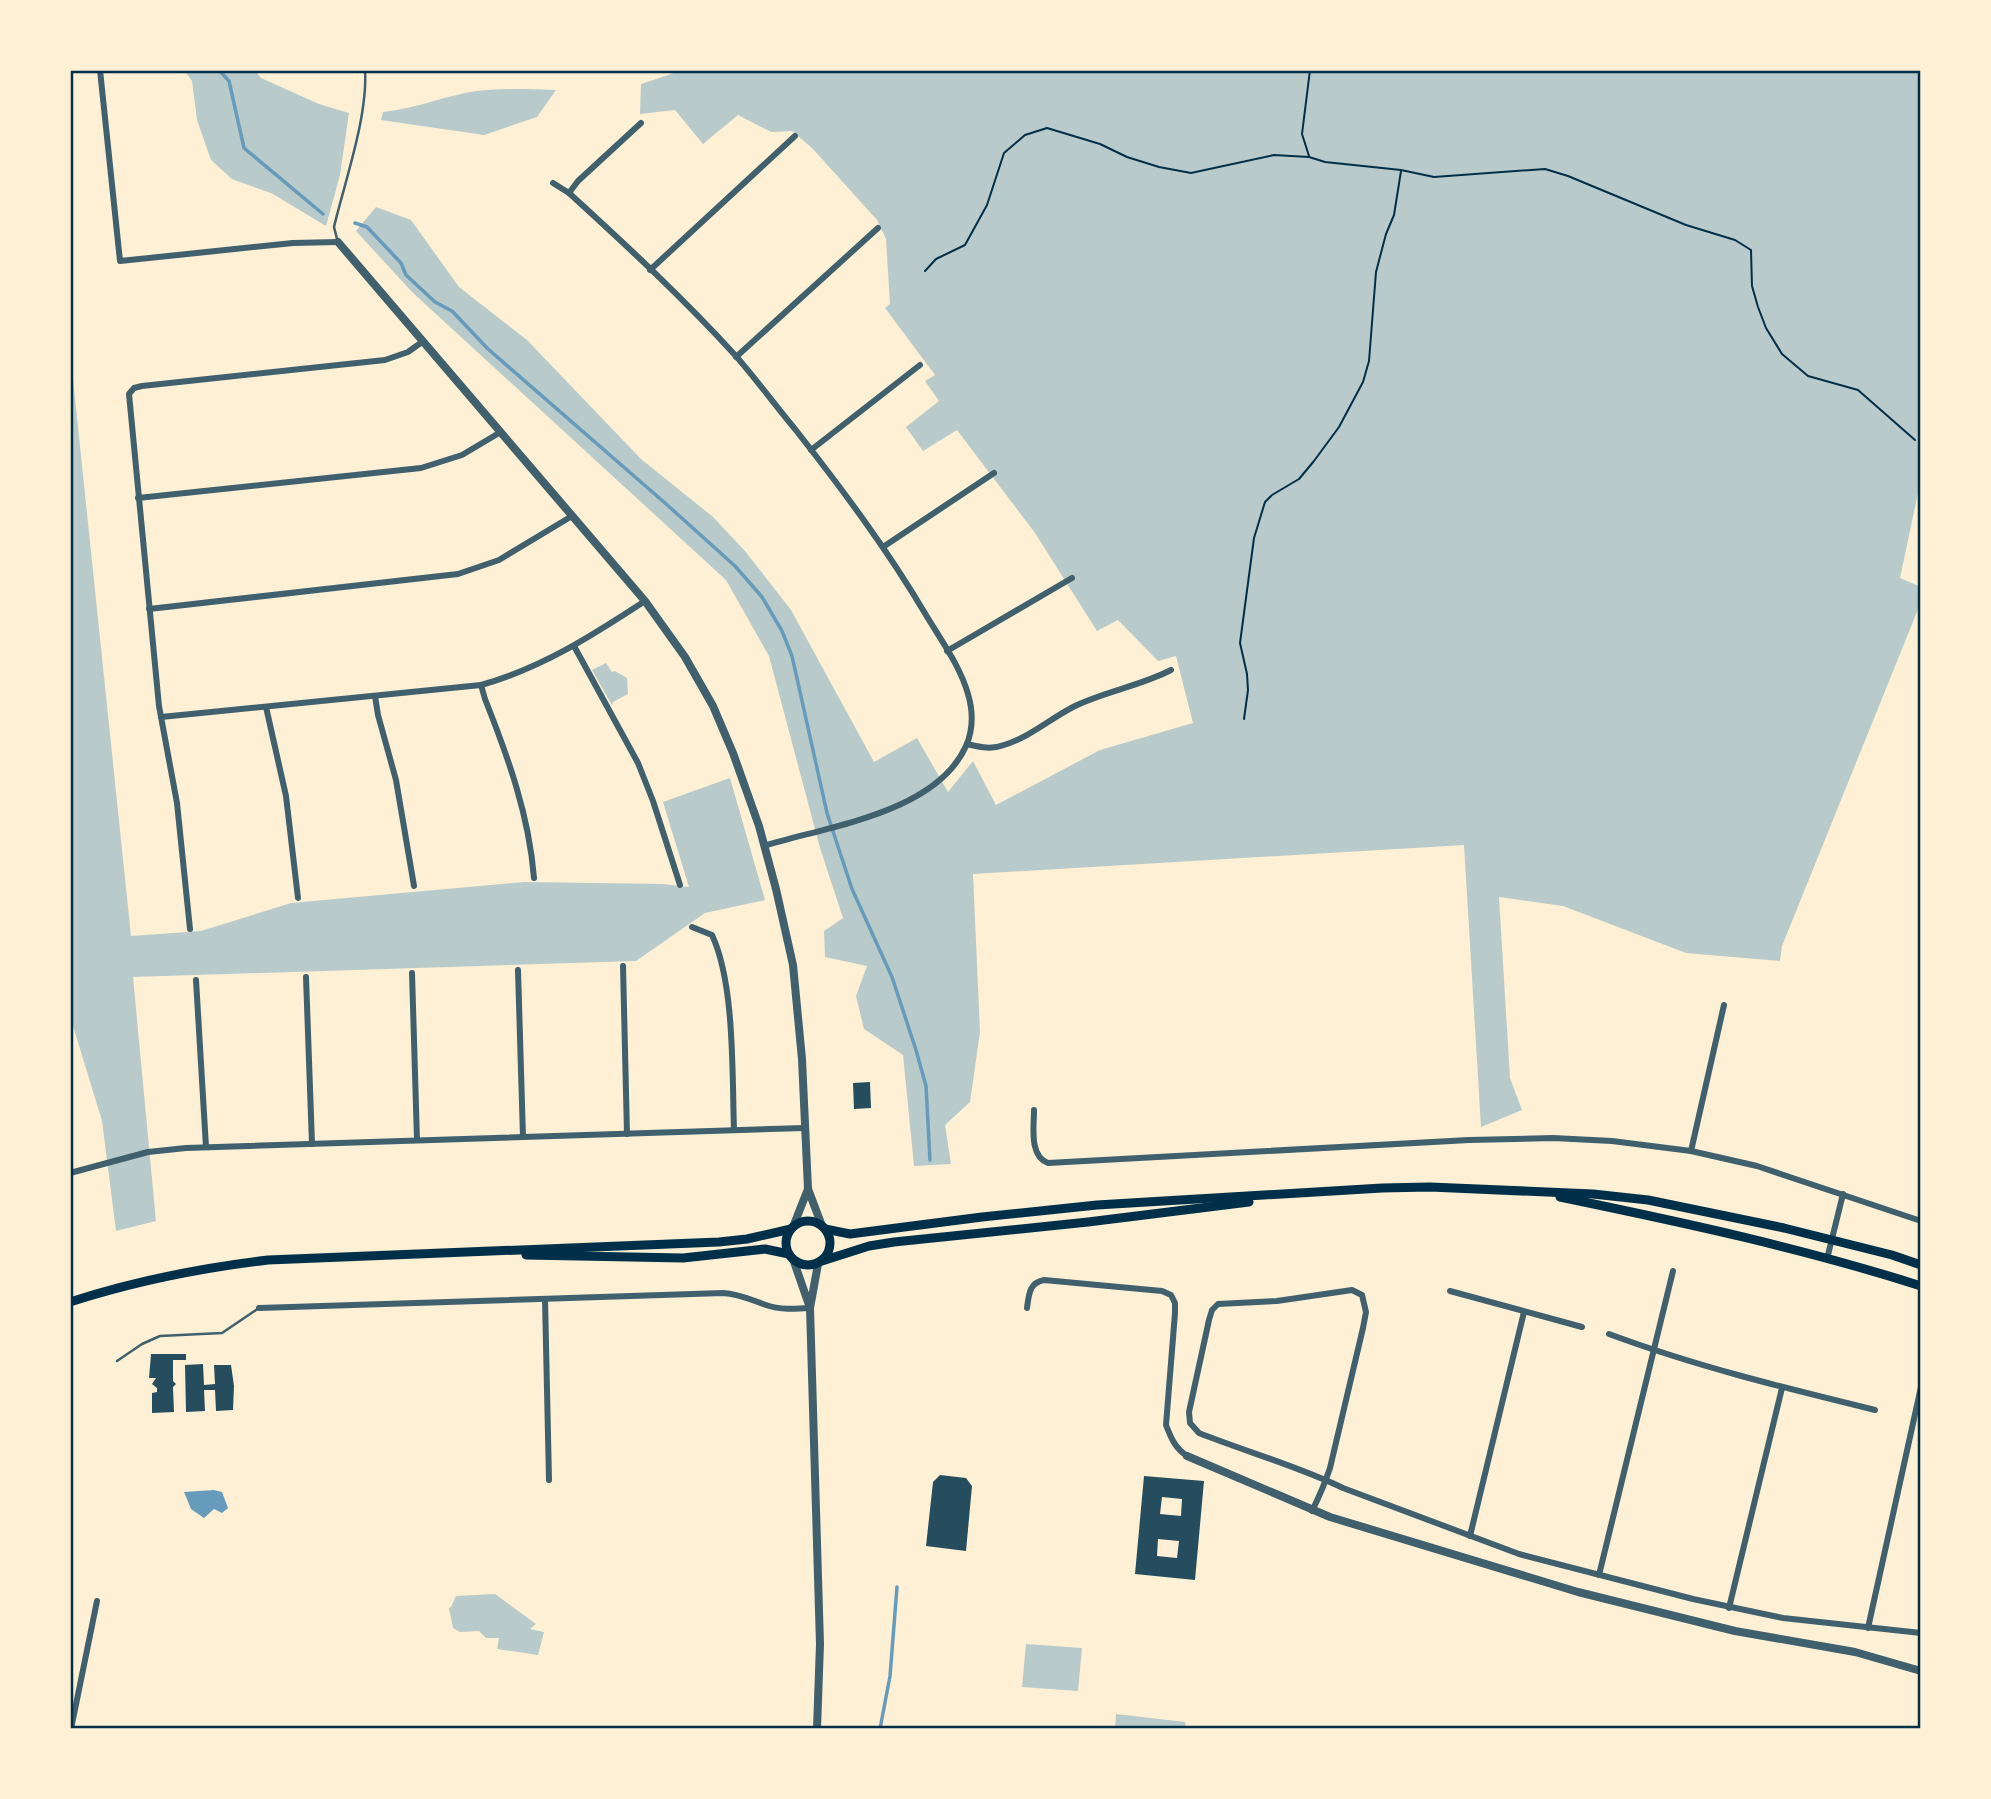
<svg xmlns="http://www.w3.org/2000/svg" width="1991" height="1799" font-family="'Noto Sans',sans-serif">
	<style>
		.green { fill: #b9caca }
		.water { fill: #669bbc }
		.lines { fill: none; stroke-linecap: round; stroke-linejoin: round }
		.stream { stroke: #669bbc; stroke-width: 3.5 }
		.building { fill: #264d5e; fill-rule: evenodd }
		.path { stroke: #003049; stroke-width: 2 }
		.service { stroke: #3f606c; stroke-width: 2.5 }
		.minor { stroke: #3f606c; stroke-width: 6 }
		.tertiary { stroke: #3f606c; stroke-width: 8 }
		.secondary { stroke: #003049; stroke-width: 9 }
		.neatline { fill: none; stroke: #003049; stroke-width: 2.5 }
	</style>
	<rect width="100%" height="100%" fill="#fdf0d5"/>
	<g class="green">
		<polygon points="184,70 255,70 261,78 319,104 349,113 340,175 326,226 273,194 232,179 211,160 197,120 192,81"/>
		<polygon points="683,70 1921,70 1921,479 1900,578 1921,587 1921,602 1782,946 1780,961 1686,953 1563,906 1499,897 1510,1078 1522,1110 1481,1127 1464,845 973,874 980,1032 970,1102 945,1125 951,1164 914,1166 903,1055 864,1029 856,996 867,966 825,957 824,931 843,918 820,848 769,656 726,580 412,292 356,231 376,207 411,220 459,287 527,340 641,459 713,517 745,551 791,610 874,762 917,738 948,792 973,761 996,805 1100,750 1193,723 1176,656 1158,661 1118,620 1097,631 1035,533 957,430 923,451 906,427 939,401 925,381 935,375 885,308 890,304 886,239 877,220 813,149 792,131 771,132 738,115 703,144 675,110 640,114 641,84"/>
		<path d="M526 89 556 90 537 117 484 135 381 120 383 112C412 109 437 99 465 93 485 89 506 89 526 89Z"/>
		<polygon points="70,350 131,936 201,931 291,903 524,882 663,884 689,887 663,802 730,778 765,900 705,913 636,961 133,977 156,1221 116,1231 102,1121 70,1016"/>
		<polygon points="606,663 612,672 615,671 627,678 628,694 613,702 612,705 592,670"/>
		<polygon points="495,1594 536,1624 530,1629 544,1632 538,1655 497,1649 499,1638 486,1638 479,1631 460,1632 453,1628 449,1608 451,1607 456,1596"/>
		<polygon points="1026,1644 1082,1648 1078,1691 1022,1687"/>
		<polygon points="1116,1714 1185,1722 1186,1729 1115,1729"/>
	</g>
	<polygon class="water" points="214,1490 222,1492 228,1508 222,1513 214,1509 204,1518 191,1509 184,1492"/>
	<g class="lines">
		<g class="stream">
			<polyline points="219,70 229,81 244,148 323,214"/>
			<polyline points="355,223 367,227 401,263 406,275 435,302 452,311 488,349 665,503 735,566 762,597 782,631 792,656 827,813 852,889 892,977 916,1050 926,1086 930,1160"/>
			<polyline points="880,1729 890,1676 897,1587"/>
		</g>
	</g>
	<g class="building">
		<polygon points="870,1082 871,1108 854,1109 853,1083"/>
		<polygon points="151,1354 186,1354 186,1360 173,1360 173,1381 176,1384 173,1387 174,1412 152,1413 152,1393 157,1392 157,1388 152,1384 156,1378 149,1378"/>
		<polygon points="203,1364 204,1385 215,1384 214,1365 231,1365 234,1386 233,1410 216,1411 215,1390 204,1390 205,1411 186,1412 185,1365"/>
		<polygon points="940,1475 966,1478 972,1486 966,1551 926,1546 933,1482"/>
		<path d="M1144 1476 1204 1481 1195 1580 1135 1574ZM1162 1497 1182 1499 1181 1516 1160 1514ZM1158 1539 1179 1541 1177 1558 1157 1556Z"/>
	</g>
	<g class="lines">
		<g class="path">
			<polyline points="1309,156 1302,134 1310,70"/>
			<polyline points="925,271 936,259 965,245 987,205 1004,153 1025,135 1047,128 1100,144 1127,157 1159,167 1191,173 1274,155 1309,157 1325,162 1401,170 1434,177 1545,169 1568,176 1686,225 1735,240 1751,250 1752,286 1758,307 1766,328 1782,354 1808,376 1858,390 1915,440"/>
			<polyline points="1244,719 1248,690 1247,674 1240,643 1254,538 1265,502 1272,495 1299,479 1314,461 1339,427 1363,382 1369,361 1376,272 1386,234 1394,215 1401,171"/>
		</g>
		<g class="service">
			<path d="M337 239 334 227C345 181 368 116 365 70"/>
			<polyline points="117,1361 142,1344 160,1336 222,1333 259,1308"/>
		</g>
		<g class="minor">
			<polyline points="100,70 120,261 293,243 338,242"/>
			<path d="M553 183 569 193C626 245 683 298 735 355 756 379 775 405 795 429 842 489 887 549 926 615 941 640 960 666 968 694 973 711 973 730 966 746 936 813 828 826 764 846"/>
			<polyline points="569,193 578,181 641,123"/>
			<polyline points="650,270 795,136"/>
			<polyline points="736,357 878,228"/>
			<polyline points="811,450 920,365"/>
			<polyline points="138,498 421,468 462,455 499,433"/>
			<polyline points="883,547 994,473"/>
			<polyline points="149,609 458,574 499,560 572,516"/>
			<polyline points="574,646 638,763 653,801 680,885"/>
			<polyline points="947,651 1072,578"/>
			<path d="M481 685 485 699C508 757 529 815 534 878"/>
			<polyline points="375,696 378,715 396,780 414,886"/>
			<polyline points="266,707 286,796 298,898"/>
			<path d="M161 717 481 685C542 668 593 635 645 601"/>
			<path d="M967 744C980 747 991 750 1004 745 1030 737 1051 718 1075 706 1106 691 1140 686 1171 670"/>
			<path d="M692 927 712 935C735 984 732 1075 734 1130"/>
			<polyline points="190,929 177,803 159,706 129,394 134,388 142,386 385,360 408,352 422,342"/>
			<polyline points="623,966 627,1134"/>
			<polyline points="518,970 523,1137"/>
			<polyline points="412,973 417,1140"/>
			<polyline points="306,977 312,1144"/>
			<polyline points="196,980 206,1147"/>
			<path d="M1034 1110C1034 1127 1029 1156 1048 1163L1469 1140 1553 1138 1612 1141 1691 1151 1757 1166 1921 1221"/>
			<polyline points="1691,1151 1724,1005"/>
			<polyline points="70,1173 148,1152 186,1148 804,1128"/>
			<polyline points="1827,1259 1843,1194"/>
			<polyline points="1450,1291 1582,1327"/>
			<polyline points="545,1299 549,1480"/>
			<path d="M259 1308 723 1293C740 1294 751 1300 766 1305 780 1310 795 1309 810 1308"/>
			<path d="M1027 1308C1029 1294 1029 1283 1044 1280L1162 1291 1171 1295 1175 1303V1313L1166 1425C1171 1438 1175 1448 1187 1456"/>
			<path d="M1609 1334C1695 1366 1785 1388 1875 1410"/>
			<path d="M1312 1511C1319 1497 1325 1483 1330 1468L1363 1328 1366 1312 1362 1295 1352 1290 1277 1301 1218 1304 1212 1310 1209 1320 1189 1412 1190 1423 1199 1433C1247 1452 1297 1466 1343 1488L1519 1554 1693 1599 1783 1618 1921 1633"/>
			<polyline points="1470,1536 1524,1312"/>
			<polyline points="1599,1575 1673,1271"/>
			<polyline points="1729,1608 1782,1388"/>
			<polyline points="1868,1628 1921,1387"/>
			<polyline points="71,1729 97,1601"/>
		</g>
		<g class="tertiary">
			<polyline points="338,242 645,601 685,657 713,706 733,753 759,826 776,889 793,965 802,1059 808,1189 822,1226"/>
			<polyline points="793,1227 808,1189"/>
			<polyline points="793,1259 809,1305"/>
			<polyline points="1187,1456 1330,1517 1578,1592 1735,1631 1855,1652 1921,1671"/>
			<polyline points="817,1729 820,1644 810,1308 818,1264"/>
		</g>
		<g class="secondary">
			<path d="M1560 1197C1681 1222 1803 1248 1921 1286"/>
			<circle cx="808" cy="1243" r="22"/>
			<polyline points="825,1229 850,1234 982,1217 1097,1205 1382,1188 1430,1187 1593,1194 1648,1200 1784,1228 1892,1255 1921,1265"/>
			<polyline points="526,1255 683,1258 765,1249 789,1254"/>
			<polyline points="822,1261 869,1246 894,1242 1088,1222 1249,1202"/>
			<path d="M70 1302C135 1281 200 1268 268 1260L719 1242 747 1239 791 1229"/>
		</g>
	</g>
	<rect width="1991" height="1799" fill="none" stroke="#fdf0d5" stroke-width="144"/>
	<rect x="72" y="72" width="1847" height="1655" class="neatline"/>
</svg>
